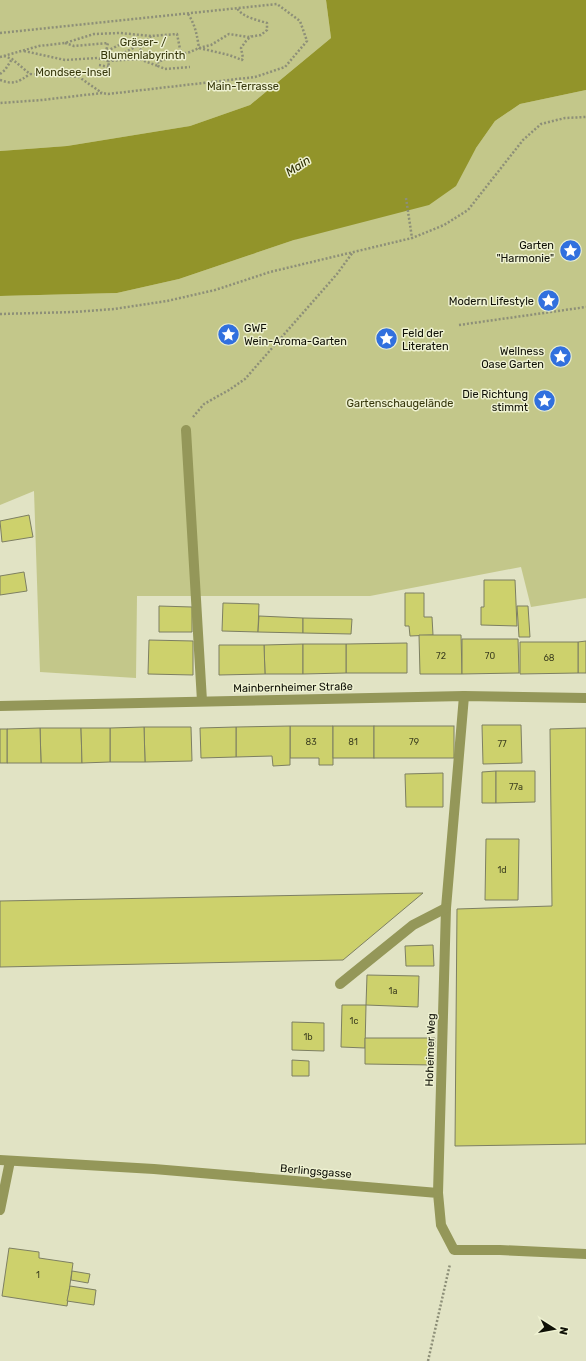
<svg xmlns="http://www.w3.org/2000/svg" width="586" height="1361" font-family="Rubik,sans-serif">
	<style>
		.green { fill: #c3c78a }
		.water { fill: #92942a }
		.building { fill: #cdd16c; stroke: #7d7f62 }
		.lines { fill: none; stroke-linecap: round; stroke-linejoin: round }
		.path { stroke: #8d8f78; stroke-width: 2.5; stroke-dasharray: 2 2; stroke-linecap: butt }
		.service { stroke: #949759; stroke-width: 10 }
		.minor { stroke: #949759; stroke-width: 10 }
		.labels { text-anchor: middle; stroke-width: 3; stroke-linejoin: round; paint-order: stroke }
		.number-label { font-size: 9px; fill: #3e4020 }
		.park-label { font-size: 11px; fill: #36370b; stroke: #eef1d1 }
		.poi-label { font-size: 11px; fill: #0f1006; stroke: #eef1d1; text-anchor: end }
		.street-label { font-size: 11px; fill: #0f1006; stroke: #eef1d1 }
		.water-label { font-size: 12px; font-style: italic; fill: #2e2f03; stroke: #eef1d1 }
	</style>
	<rect width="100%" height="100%" fill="#e1e3c4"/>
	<g class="green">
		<polygon points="0,0 326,0 331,38 250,105 190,126 67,146 0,151"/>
		<polygon points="586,90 586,598 531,607 521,567 370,596 137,596 136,678 40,672 34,491 0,505 0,296 117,293 179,279 294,240 476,148 495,121 520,104"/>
	</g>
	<polygon class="water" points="326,0 586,0 586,90 520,104 495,121 476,148 456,186 429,205 294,240 179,279 117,293 0,296 0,151 67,146 190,126 250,105 331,38"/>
	<g class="building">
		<polygon points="29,515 33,537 2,542 0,521"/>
		<polygon points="24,572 27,591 0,595 0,576"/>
		<polygon points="484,580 515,580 517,626 481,625 481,607 484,607"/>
		<polygon points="405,593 424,593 424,617 432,617 433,635 410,636 409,626 405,626"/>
		<polygon points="223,603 259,604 258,632 222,631"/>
		<polygon points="159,606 192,607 192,632 159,632"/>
		<polygon points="517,606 528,606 530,637 519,637"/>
		<polygon points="259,616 303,618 303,633 258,632"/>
		<polygon points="303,618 352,619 351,634 303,633"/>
		<polygon points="419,635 461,635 462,674 420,674"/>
		<polygon points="462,639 518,639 519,673 462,674"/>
		<polygon points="149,640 193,641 193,675 148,674"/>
		<polygon points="586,641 586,673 578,673 578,642"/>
		<polygon points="520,642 578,642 578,673 520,674"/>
		<polygon points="407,643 407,673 346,673 346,644"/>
		<polygon points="303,644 303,674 265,674 264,645"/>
		<polygon points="303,644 346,644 346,673 303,674"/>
		<polygon points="219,645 264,645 265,674 219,675"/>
		<polygon points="482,725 521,725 522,763 483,764"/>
		<polygon points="290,726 333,726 333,765 319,765 319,758 290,758"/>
		<polygon points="290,726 290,765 273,766 272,756 236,757 236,727"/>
		<rect x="333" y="726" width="41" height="32"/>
		<rect x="374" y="726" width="80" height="32"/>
		<polygon points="144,727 191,727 192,761 145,762"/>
		<polygon points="144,727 145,762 110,762 110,728"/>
		<polygon points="236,727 236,757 201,758 200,728"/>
		<polygon points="40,728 81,728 82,763 41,763"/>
		<polygon points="40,728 41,763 7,763 7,729"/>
		<polygon points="81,728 110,728 110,762 82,763"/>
		<polygon points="586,728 586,1144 455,1146 457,909 552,906 550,729"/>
		<rect x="0" y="729" width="7" height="34"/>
		<polygon points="496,771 496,803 482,803 482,772"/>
		<polygon points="496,771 535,771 535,802 496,803"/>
		<polygon points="443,773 443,807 406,807 405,774"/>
		<polygon points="486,839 519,839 518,900 485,900"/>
		<polygon points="423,893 343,960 0,967 0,901"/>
		<polygon points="433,945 434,966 406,966 405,946"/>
		<polygon points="367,975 419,976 418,1007 366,1005"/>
		<polygon points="342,1005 366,1005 365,1048 341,1047"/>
		<polygon points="292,1022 324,1023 324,1051 292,1050"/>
		<polygon points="365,1038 435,1038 434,1065 365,1064"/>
		<polygon points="292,1060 309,1061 309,1076 292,1076"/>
		<polygon points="9,1248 39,1252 39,1258 73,1263 67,1306 2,1296"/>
		<polygon points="72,1271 90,1274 88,1283 71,1280"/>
		<polygon points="70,1286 96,1290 94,1305 67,1301"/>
	</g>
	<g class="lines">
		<g class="path">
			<path d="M188 14C195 24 197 35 199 48L211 45 229 34 248 37 261 35 267 30V23C257 20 242 17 237 8"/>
			<polyline points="0,33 277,4 300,21 307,41 285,67 255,77 108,94 102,93 42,100 0,103"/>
			<path d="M151 36C144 43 139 49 139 59L158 66"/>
			<polyline points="65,43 74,46 108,43 104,60"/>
			<polyline points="24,51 65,60 97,58 108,61 145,42"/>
			<polyline points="107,51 119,45"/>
			<polyline points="181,54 165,59 158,62 158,66 165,69 190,67"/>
			<polyline points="4,56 12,59 30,74 79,77 102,93"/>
			<polyline points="0,57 39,46 65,43 94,34 120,33 151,36 177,34 181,54 190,52 199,48 229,55 242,60 243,58 241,48 246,41 251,36"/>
			<polyline points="99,65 109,67 108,61 139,59"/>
			<polyline points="0,74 5,70 12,59"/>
			<path d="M0 80C14 85 18 82 30 74"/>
			<polyline points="406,198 412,238"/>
			<polyline points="0,314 74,312 114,309 167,301 215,290 270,272 412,238 444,225 468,210 523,140 541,124 565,118 586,117"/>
			<polyline points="459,325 586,307"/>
			<polyline points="193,417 204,404 229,390 245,379 337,274 353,252"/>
			<polyline points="428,1361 450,1264"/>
		</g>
		<g class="service">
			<polyline points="186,430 202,701"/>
			<polyline points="0,1160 154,1169 438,1193 441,1225 454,1250 500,1250 586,1254"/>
			<polyline points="438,1193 446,908 464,696"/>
			<polyline points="0,1210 10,1161"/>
		</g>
		<g class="minor">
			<polyline points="0,706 464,696 586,698"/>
			<polyline points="340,984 413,925 446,908"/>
		</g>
	</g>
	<defs>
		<symbol id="sight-disc" viewBox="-11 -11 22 22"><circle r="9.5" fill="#3170de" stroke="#eef1d1"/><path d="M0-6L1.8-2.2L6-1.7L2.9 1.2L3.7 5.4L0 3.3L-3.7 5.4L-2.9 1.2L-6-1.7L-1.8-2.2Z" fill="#fff"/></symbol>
	</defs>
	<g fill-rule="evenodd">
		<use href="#sight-disc" x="558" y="238" width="25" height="25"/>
		<use href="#sight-disc" x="536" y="288" width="25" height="25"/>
		<use href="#sight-disc" x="216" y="322" width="25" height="25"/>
		<use href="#sight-disc" x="374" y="326" width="25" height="25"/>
		<use href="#sight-disc" x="548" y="344" width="25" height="25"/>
		<use href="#sight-disc" x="532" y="388" width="25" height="25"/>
	</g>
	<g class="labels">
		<g class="number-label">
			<text x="441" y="659">72</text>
			<text x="490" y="659">70</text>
			<text x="549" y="661">68</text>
			<text x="311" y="745">83</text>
			<text x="353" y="745">81</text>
			<text x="414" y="745">79</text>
			<text x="502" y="747">77</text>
			<text x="516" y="790">77a</text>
			<text x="502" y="873">1d</text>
			<text x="393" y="994">1a</text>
			<text x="354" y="1024">1c</text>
			<text x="308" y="1040">1b</text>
			<text x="38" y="1278">1</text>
		</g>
		<g class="park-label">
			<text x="143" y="46">Gräser- /<tspan x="143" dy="13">Blumenlabyrinth</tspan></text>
			<text x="73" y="76">Mondsee-Insel</text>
			<text x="243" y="90">Main-Terrasse</text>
			<text x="400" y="407">Gartenschaugelände</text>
		</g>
		<g class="poi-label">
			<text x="554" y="249">Garten<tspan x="554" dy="13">"Harmonie"</tspan></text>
			<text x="534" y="305">Modern Lifestyle</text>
			<text x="244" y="332" text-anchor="start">GWF<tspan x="244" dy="13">Wein-Aroma-Garten</tspan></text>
			<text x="402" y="337" text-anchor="start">Feld der<tspan x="402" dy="13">Literaten</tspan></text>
			<text x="544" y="355">Wellness<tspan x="544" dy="13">Oase Garten</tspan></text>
			<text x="528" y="398">Die Richtung<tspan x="528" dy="13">stimmt</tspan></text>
		</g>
		<g class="street-label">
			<text transform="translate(293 687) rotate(-1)" y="4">Mainbernheimer Straße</text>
			<text transform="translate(430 1050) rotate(-88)" y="4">Hoheimer Weg</text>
			<text transform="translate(316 1171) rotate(5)" y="4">Berlingsgasse</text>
		</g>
		<g class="water-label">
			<text transform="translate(298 166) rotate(-33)" y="4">Main</text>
		</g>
	</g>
	<g transform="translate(554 1329) rotate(101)" stroke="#eef1d1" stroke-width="3" paint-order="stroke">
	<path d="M0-3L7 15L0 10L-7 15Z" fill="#0f1006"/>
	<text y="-6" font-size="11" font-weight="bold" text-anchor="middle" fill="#0f1006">N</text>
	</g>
</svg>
